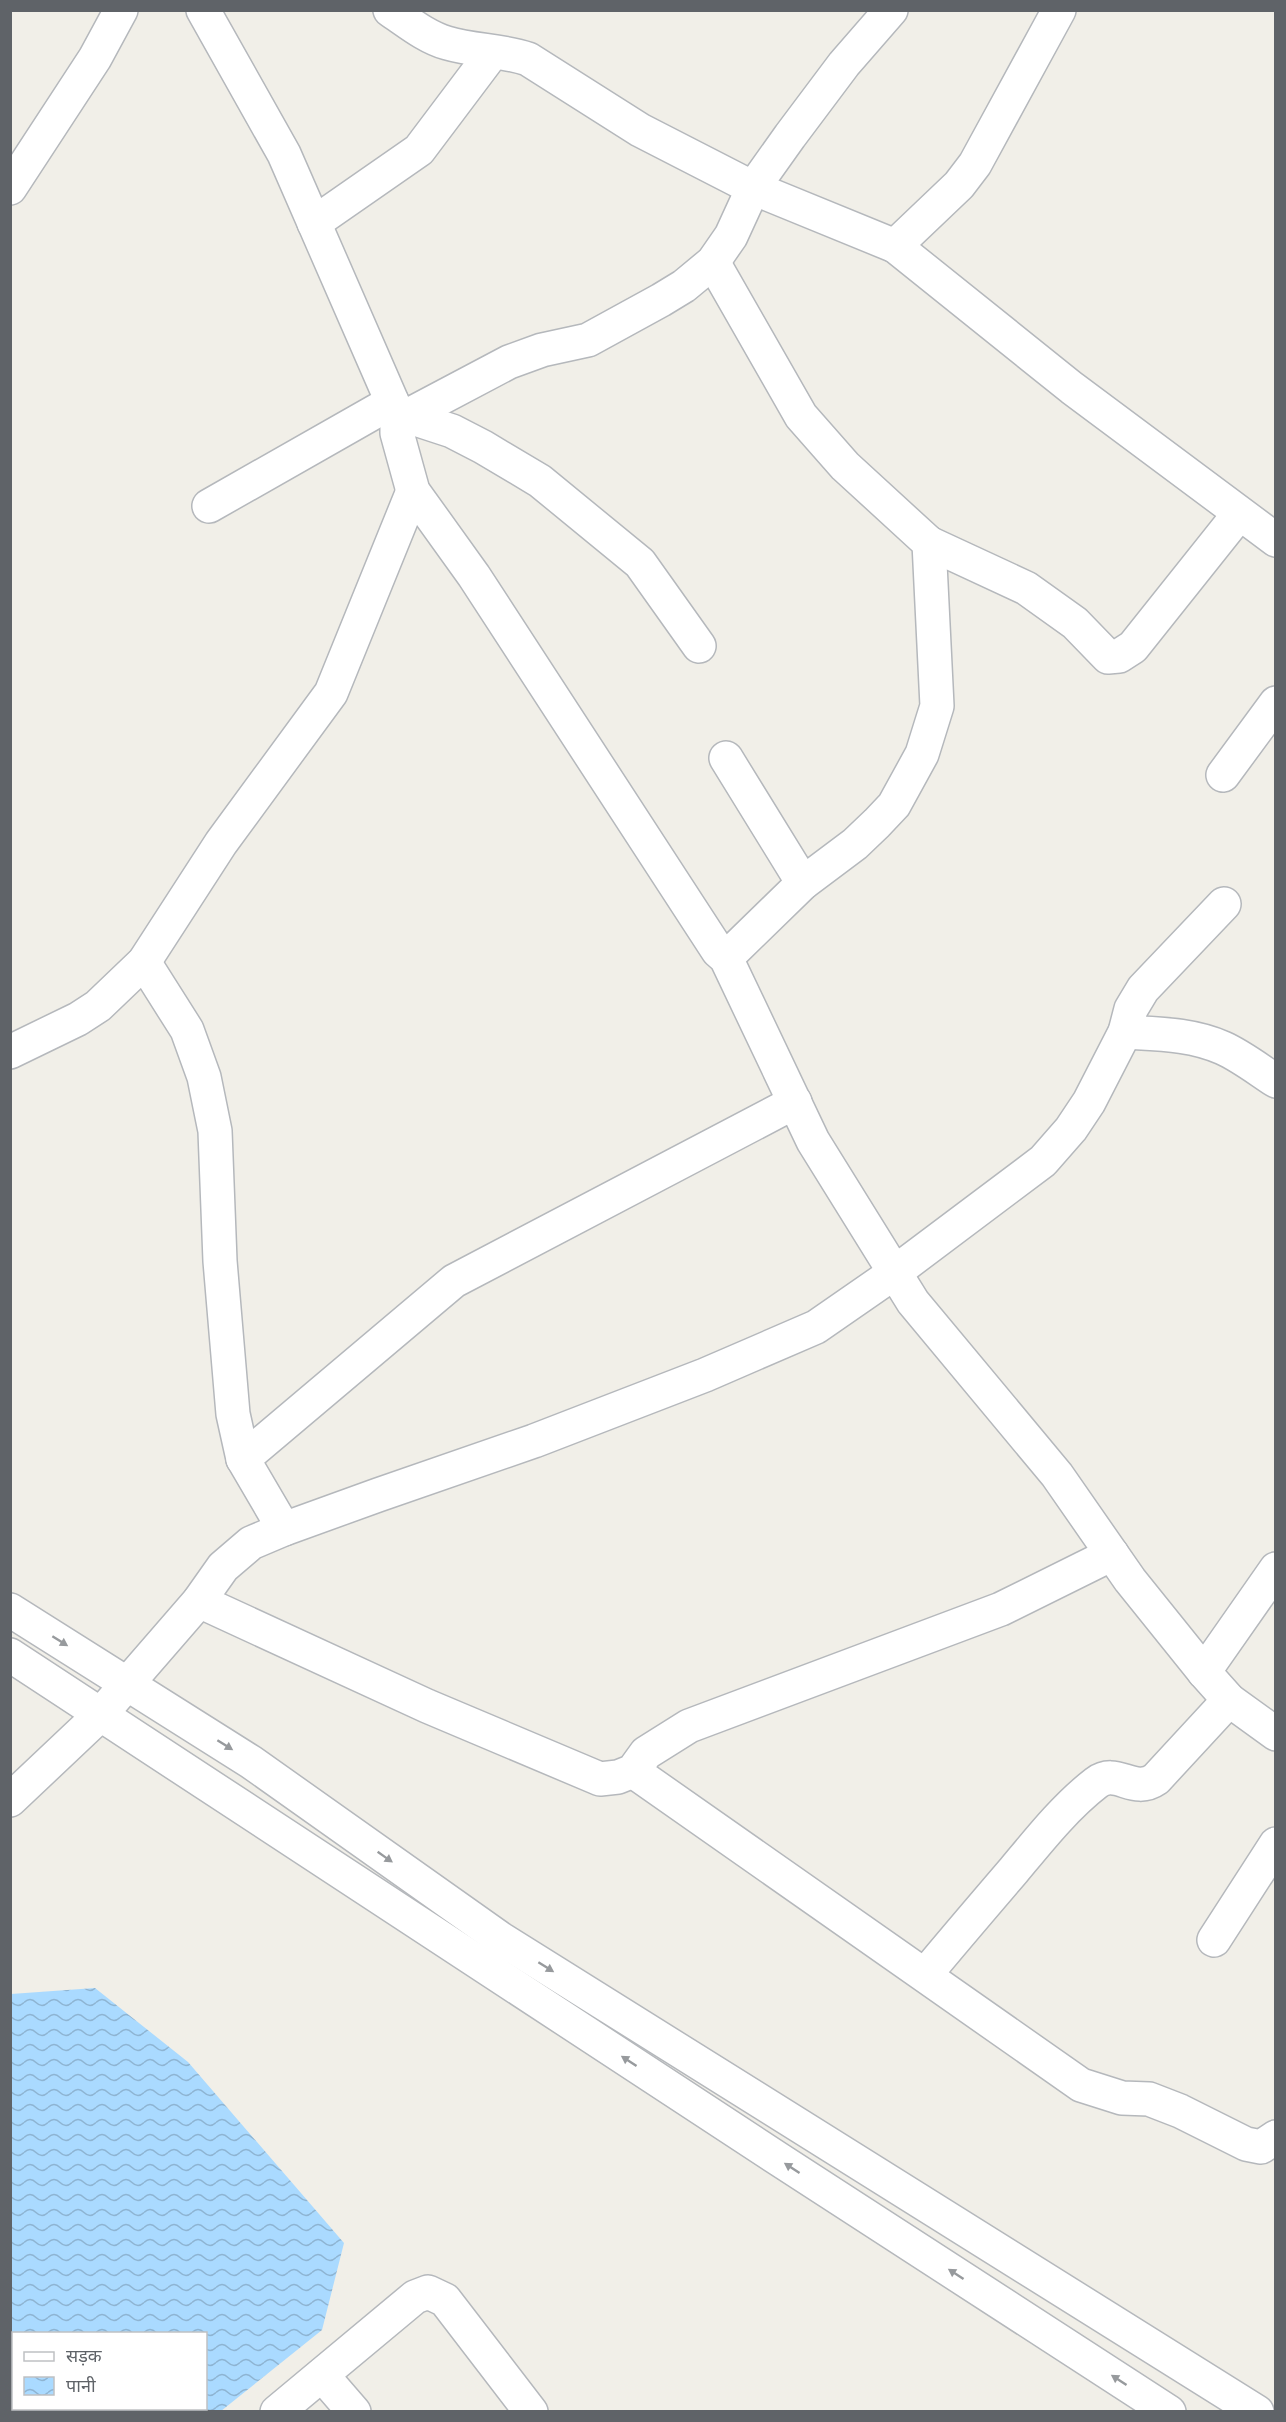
<svg xmlns="http://www.w3.org/2000/svg" width="1286" height="2422" font-family="Quicksand,'Noto Sans Devanagari',sans-serif">
	<style>
		.water { fill: url(#water-waves); fill-rule: evenodd }
		.lines { fill: none; stroke-linecap: round; stroke-linejoin: round }
		.minor-casing { stroke: #b5b8bc; stroke-width: 36 }
		.tertiary-casing { stroke: #b5b8bc; stroke-width: 36 }
		.minor { stroke: #fff; stroke-width: 33 }
		.tertiary { stroke: #fff; stroke-width: 33 }
		.oneway { fill: #979a9d }
	</style>
	<defs>
		<pattern id="water-waves" width="16" height="10" patternUnits="userSpaceOnUse" patternTransform="scale(1.5)"><rect width="16" height="10" fill="#aadaff"/><path d="M0 5q4-4 8 0t8 0" fill="none" stroke="#8eb4d2"/></pattern>
	</defs>
	<rect width="100%" height="100%" fill="#f1efe8"/>
	<path class="water" d="M95 1988 188 2062 344 2243 322 2330 221 2411H11V1994ZM14 2334H206V2408H14Z"/>
	<g class="lines">
		<defs>
			<g id="minor">
				<polyline points="203,10 284,154 397,413 397,433 413,491 474,576 718,951 726,958 813,1141 913,1302 1057,1475 1130,1580 1204,1672 1229,1700 1276,1734"/>
				<path d="M390 10C408 22 426 37 447 43 474 51 502 50 528 59L640 130 753 188 895 246 1072 388 1276 540"/>
				<polyline points="10,188 95,58 121,10"/>
				<polyline points="314,223 419,150 492,53"/>
				<polyline points="895,246 959,185 975,164 1059,10"/>
				<polyline points="713,262 801,416 845,466 929,543 937,706 922,754 894,805 877,823 855,844 803,883 726,958"/>
				<polyline points="397,413 452,431 483,447 540,481 640,563 699,646"/>
				<polyline points="405,417 509,362 542,350 588,340 661,300 684,286 713,262 731,236 753,188 790,136 844,64 891,10"/>
				<polyline points="209,506 392,402"/>
				<polyline points="929,543 1026,588 1075,623 1108,657 1119,656 1133,647 1239,514"/>
				<polyline points="726,758 803,883"/>
				<polyline points="1223,775 1276,703"/>
				<polyline points="144,962 187,1030 204,1077 215,1131 220,1261 233,1414 243,1459 284,1529"/>
				<path d="M1125 1032C1158 1034 1192 1034 1223 1048 1241 1056 1259 1070 1276 1081"/>
				<polyline points="10,1052 78,1019 98,1006 144,962 221,843 331,693 413,491"/>
				<polyline points="243,1459 454,1281 795,1102"/>
				<polyline points="199,1601 427,1706 600,1779 618,1777 633,1771 646,1753 689,1726 1001,1609 1112,1554"/>
				<polyline points="1204,1672 1276,1569"/>
				<polyline points="633,1771 1081,2085 1122,2098 1149,2099 1180,2111 1246,2144 1261,2147 1276,2137"/>
				<polyline points="10,1800 101,1714 199,1601 223,1567 251,1543 284,1529 378,1495 534,1441 705,1375 816,1327 894,1273 1043,1161 1071,1129 1089,1102 1125,1032 1131,1009 1143,989 1224,904"/>
				<polyline points="1214,1940 1276,1844"/>
				<path d="M925 1975C954 1940 984 1905 1014 1870 1039 1840 1065 1807 1096 1783 1117 1767 1133 1795 1156 1779L1229 1700"/>
				<polyline points="322,2375 354,2412"/>
				<polyline points="277,2412 415,2297 428,2292 445,2300 531,2412"/>
			</g>
			<g id="tertiary">
				<polyline points="10,1610 251,1762 501,1939 1257,2412"/>
				<polyline points="10,1655 780,2160 1169,2412"/>
			</g>
		</defs>
		<use href="#minor" class="minor-casing"/>
		<use href="#tertiary" class="tertiary-casing"/>
		<use href="#minor" class="minor"/>
		<use href="#tertiary" class="tertiary"/>
	</g>
	<defs><path id="oneway-solid" d="M-6-.8H1V-3.2L6.5 0L1 3.2V.8H-6Z" transform="scale(1.5)"/></defs>
	<g class="oneway">
		<use href="#oneway-solid" transform="translate(60 1641) rotate(32)"/>
		<use href="#oneway-solid" transform="translate(225 1745) rotate(32)"/>
		<use href="#oneway-solid" transform="translate(385 1857) rotate(35)"/>
		<use href="#oneway-solid" transform="translate(546 1967) rotate(32)"/>
		<use href="#oneway-solid" transform="translate(629 2061) rotate(-147)"/>
		<use href="#oneway-solid" transform="translate(792 2168) rotate(-147)"/>
		<use href="#oneway-solid" transform="translate(956 2274) rotate(-147)"/>
		<use href="#oneway-solid" transform="translate(1119 2380) rotate(-147)"/>
	</g>
	<rect width="1286" height="2422" fill="none" stroke="#5f6368" stroke-width="24"/>
	<rect x="12" y="2332" width="195" height="78" fill="#ffffff" stroke="#bfc1c3" stroke-width="1.5"/>
	<rect x="24" y="2352" width="30" height="9" fill="#ffffff" stroke="#bfc1c3" stroke-width="1.5"/>
	<text x="66" y="2362" font-size="18" fill="#5f6368">सड़क</text>
	<rect x="24" y="2377" width="30" height="18" fill="url(#water-waves)" stroke="#bfc1c3" stroke-width="1.5"/>
	<text x="66" y="2392" font-size="18" fill="#5f6368">पानी</text>
</svg>
